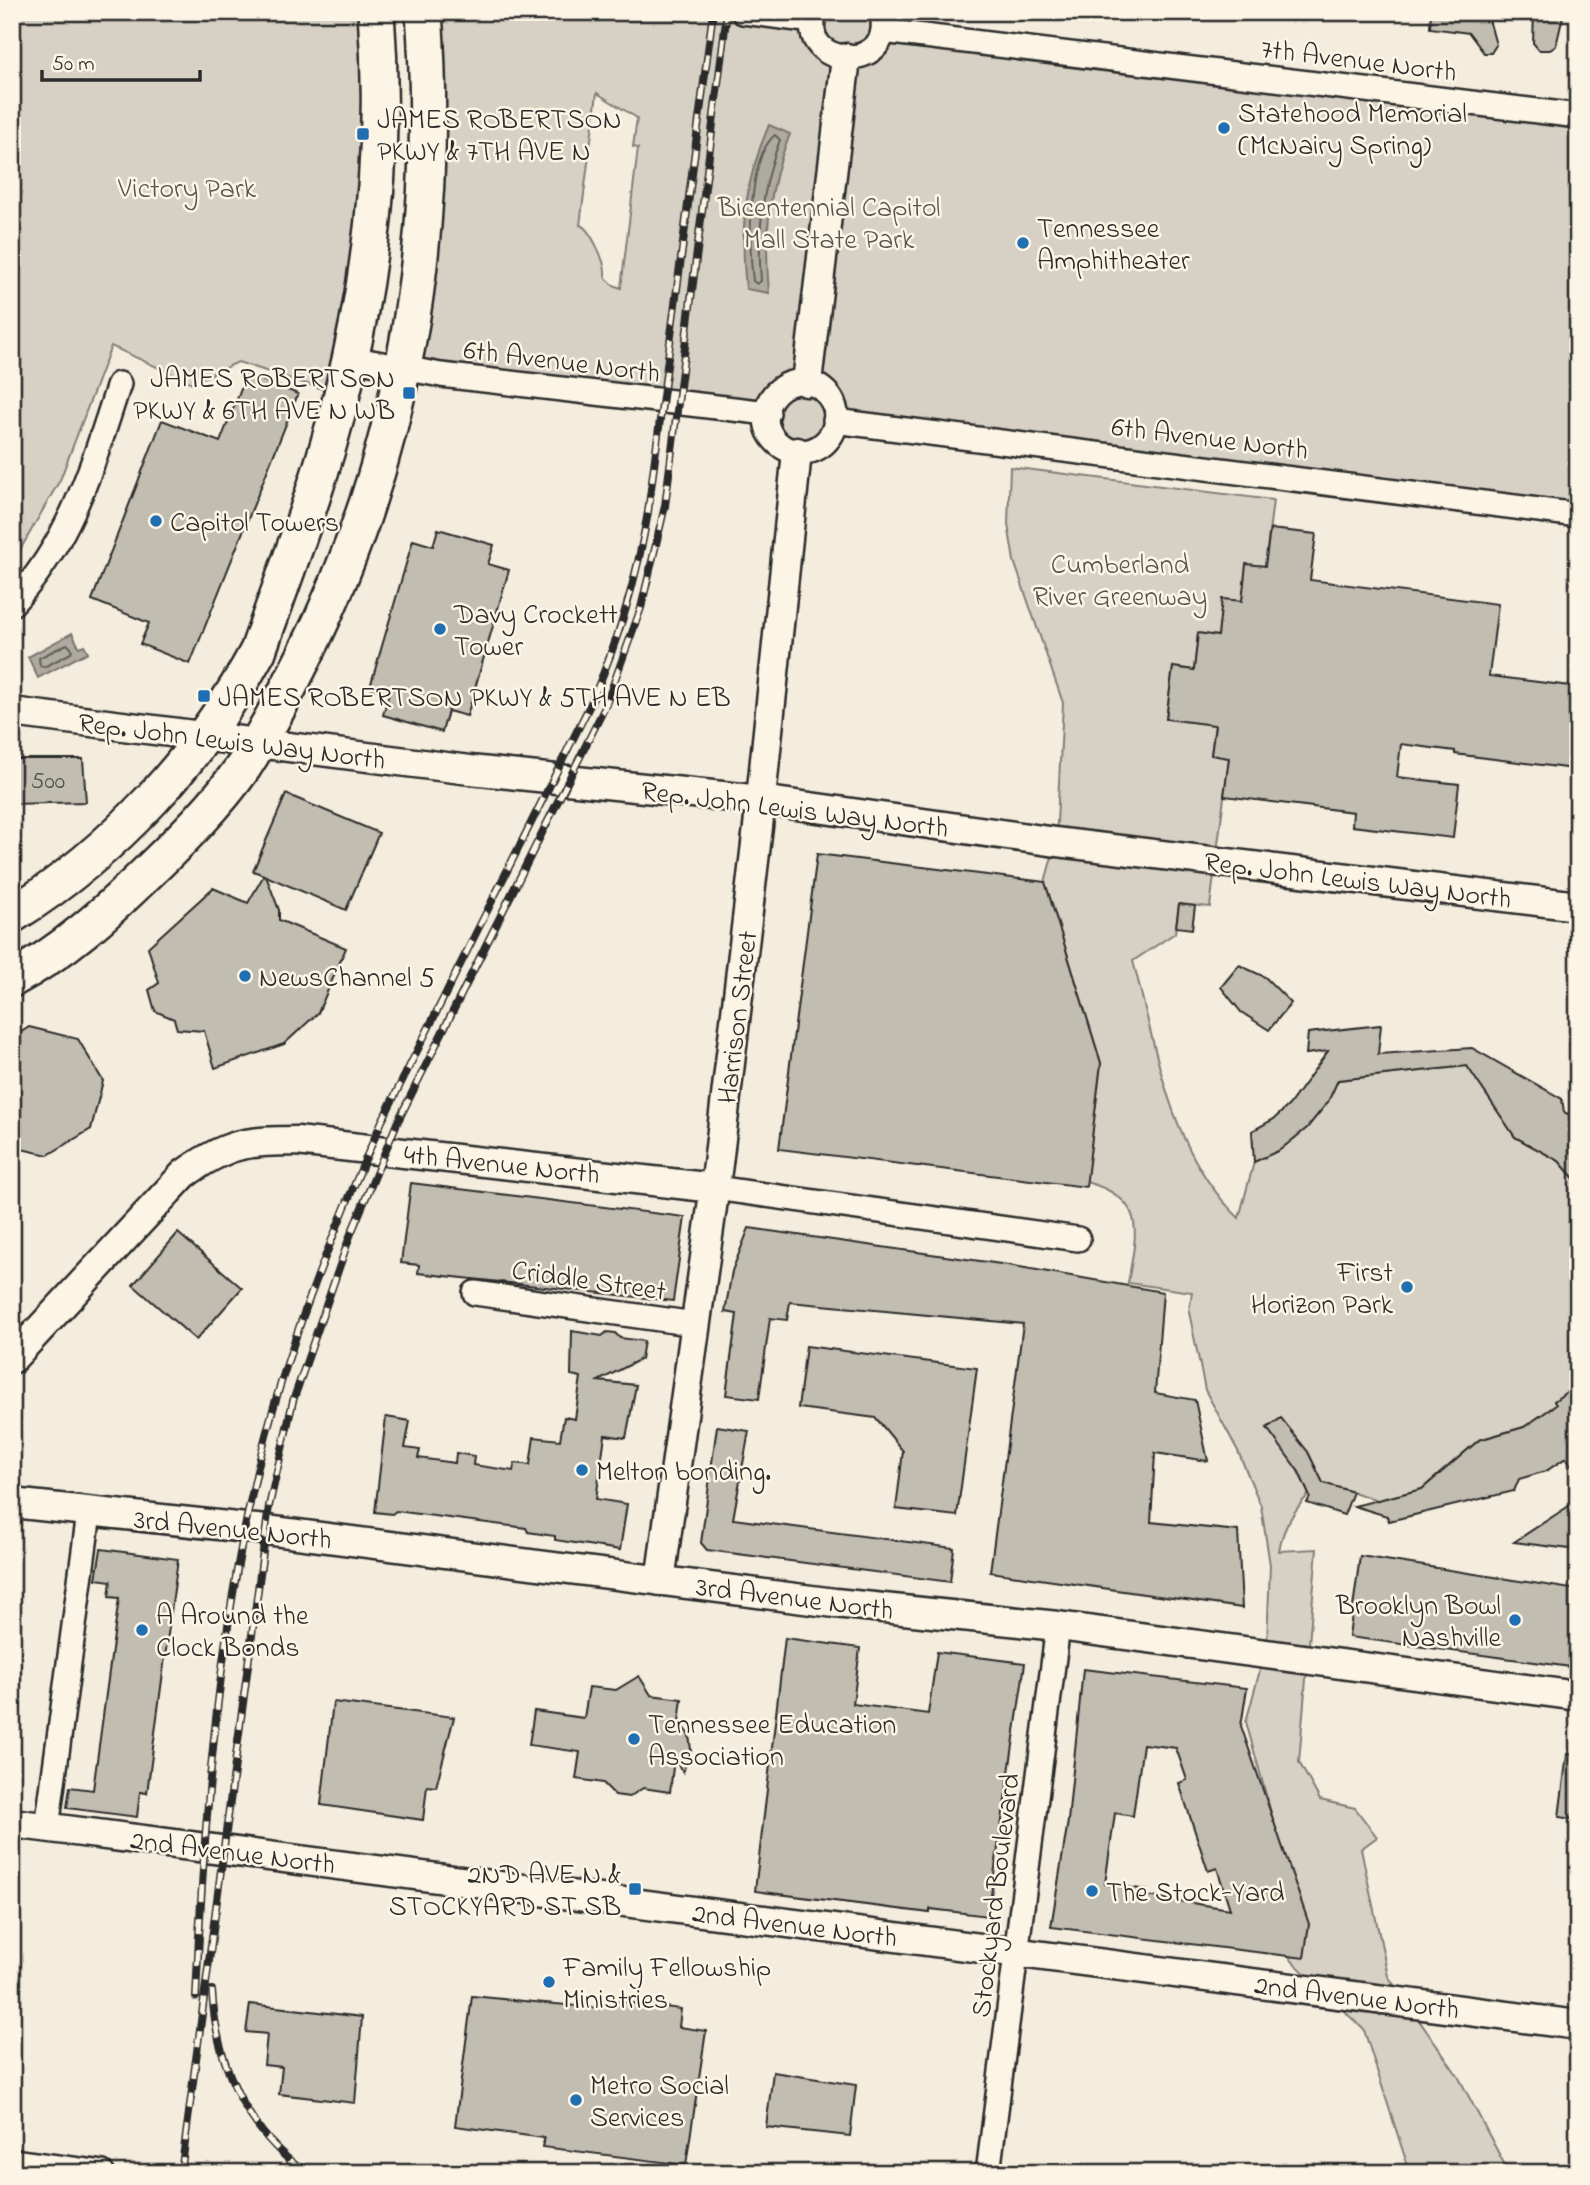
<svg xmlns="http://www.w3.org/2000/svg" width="1590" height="2185" font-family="'Indie Flower',sans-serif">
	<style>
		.green { fill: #d6d1c4; stroke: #807e78; stroke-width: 2; fill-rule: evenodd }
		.water { fill: #afaaa0; stroke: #7a7771; stroke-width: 2 }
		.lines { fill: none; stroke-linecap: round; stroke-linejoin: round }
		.shore { stroke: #605e5a; stroke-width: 2 }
		.building { fill: #c2bdb1; stroke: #2b2b2b; stroke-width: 2; fill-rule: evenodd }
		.minor-casing { stroke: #2b2b2b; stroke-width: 28 }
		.tertiary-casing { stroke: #2b2b2b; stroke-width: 33 }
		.primary-casing { stroke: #2b2b2b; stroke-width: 40 }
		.minor { stroke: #fcf5e5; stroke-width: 23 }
		.tertiary { stroke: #fcf5e5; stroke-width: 28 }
		.primary { stroke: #fcf5e5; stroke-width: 35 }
		.rail-casing { stroke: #2b2b2b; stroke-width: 8 }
		.rail { stroke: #fcf5e5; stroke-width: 5; stroke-dasharray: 16; stroke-linecap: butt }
		.poi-dot { fill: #1f6fb2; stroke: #fcf5e5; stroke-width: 2.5 }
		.labels { text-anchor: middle; stroke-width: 5; stroke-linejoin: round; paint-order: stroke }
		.number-label { font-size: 24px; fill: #51504c }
		.street-label { font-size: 28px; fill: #2b2b2b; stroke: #fcf5e5 }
		.poi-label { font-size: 28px; fill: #2b2b2b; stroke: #fcf5e5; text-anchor: start }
		.park-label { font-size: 28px; fill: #565451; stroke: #fcf5e5 }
	</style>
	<rect width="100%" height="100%" fill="#f4edde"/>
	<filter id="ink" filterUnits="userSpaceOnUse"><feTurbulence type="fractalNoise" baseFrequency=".0143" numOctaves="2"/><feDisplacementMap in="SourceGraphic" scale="14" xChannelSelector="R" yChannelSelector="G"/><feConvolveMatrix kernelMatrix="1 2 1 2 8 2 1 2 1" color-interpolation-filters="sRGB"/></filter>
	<g filter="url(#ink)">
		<g class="green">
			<polygon points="12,12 360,12 367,48 362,205 325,390 238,362 192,383 111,346 60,480 12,564"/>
			<path d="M424 12H881L883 20 1578 116V515L832 431 814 450C790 457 771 443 768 419L402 370ZM597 93 637 118 633 147 638 148 621 288 611 284 605 276C607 264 590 228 580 225Z"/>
			<path d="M1010 467 1273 500 1265 566 1247 564 1242 601 1223 599 1218 636 1198 634 1194 670 1173 668 1166 719 1215 725 1211 755 1229 758 1210 907 1179 904 1175 933 1133 961C1157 1049 1169 1152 1239 1218L1254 1162C1295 1146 1319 1118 1338 1080L1467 1066 1515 1137 1559 1161 1578 1183V1384L1554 1401 1556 1405 1524 1427 1479 1440 1422 1489 1378 1500 1323 1483 1308 1452 1281 1418 1267 1428 1294 1463 1309 1494C1294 1510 1282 1529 1279 1551L1317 1549 1299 1762 1320 1800 1355 1808 1377 1837 1361 1849 1388 1976 1458 2076 1509 2173H1410L1364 2030 1290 1959 1297 1907 1246 1722 1267 1644 1270 1565 1261 1506 1238 1451 1205 1390 1189 1312 1192 1292 1128 1283C1136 1234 1149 1199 1086 1182L1101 1063 1045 882 1056 842 1063 703 1014 561 1008 524Z"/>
		</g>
		<g class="water">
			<path d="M769 125 790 134C768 187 764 237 769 293L746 289C740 227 744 183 769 125Z"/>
			<polygon points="72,633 79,647 84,645 88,652 38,678 28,657"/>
		</g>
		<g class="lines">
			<g class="shore">
				<path d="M775 135 780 140C762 186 757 231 761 281L757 284 753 281C749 248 747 157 775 135Z"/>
				<polygon points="67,644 72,649 71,653 44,667 40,666 39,658"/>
			</g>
		</g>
		<g class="building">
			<polygon points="1431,12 1487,12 1496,45 1491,53 1484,53 1469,33 1430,28"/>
			<polygon points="1534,12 1564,12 1556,46 1550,50 1539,50 1533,43"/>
			<polygon points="247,374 298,394 190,664 140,644 149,623 92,600 162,420 220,442"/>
			<polygon points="438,529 494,545 488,564 509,570 467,716 448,711 442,732 383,715 389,693 370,687 413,540 433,546"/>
			<polygon points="1270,529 1316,534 1310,580 1498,604 1489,676 1578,687 1574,769 1455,754 1455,751 1401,744 1397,777 1459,784 1453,838 1352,826 1353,812 1224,796 1229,758 1211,755 1215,725 1166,719 1173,667 1194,670 1198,633 1218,636 1222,599 1242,601 1246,564 1265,566"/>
			<polygon points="12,759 83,759 86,802 12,804"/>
			<polygon points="286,794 379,833 346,910 266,876 279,910 279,920 346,948 318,1013 284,1044 215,1068 204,1031 177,1029 174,1019 155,1011 149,990 159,983 148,947 213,888 248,903 264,875 253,871"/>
			<polygon points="817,854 1045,882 1101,1063 1086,1187 779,1149"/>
			<polygon points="1179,904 1195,906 1192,929 1176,927"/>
			<polygon points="1239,965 1265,977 1291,1003 1269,1030 1241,1012 1221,987"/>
			<polygon points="1381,1025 1378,1054 1472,1048 1562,1099 1564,1112 1578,1119 1578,1183 1559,1161 1515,1137 1467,1066 1338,1080 1328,1102 1307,1128 1280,1150 1254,1162 1252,1131 1274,1119 1289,1105 1328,1051 1306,1054 1308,1033"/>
			<polygon points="29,1027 78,1039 103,1081 91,1129 48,1155 12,1147 12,1038"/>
			<polygon points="411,1183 685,1217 673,1301 418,1273 419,1265 401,1263"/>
			<polygon points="749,1228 1008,1265 1163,1292 1155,1393 1195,1400 1208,1461 1155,1453 1151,1522 1238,1531 1242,1608 990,1572 1023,1324 790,1302 787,1320 770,1318 759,1399 726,1395 737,1314 725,1312 732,1271"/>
			<polygon points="178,1233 242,1288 196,1340 133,1285"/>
			<polygon points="572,1331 602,1336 607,1332 615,1333 620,1338 644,1341 641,1359 598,1381 636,1385 626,1438 605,1435 596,1499 627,1504 620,1550 555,1540 555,1536 528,1532 526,1528 396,1511 392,1514 375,1512 386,1417 410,1421 405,1448 420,1450 418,1458 455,1463 456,1453 474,1456 473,1465 513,1471 515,1463 530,1465 534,1437 560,1440 564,1417 575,1419 581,1377 571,1375"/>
			<polygon points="806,1346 977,1368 957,1516 896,1509 903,1451 876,1418 798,1408"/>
			<polygon points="1578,1384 1578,1476 1566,1458 1546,1471 1519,1479 1514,1491 1389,1521 1387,1516 1354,1506 1422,1489 1479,1440 1524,1427 1556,1405 1554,1401"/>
			<polygon points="1281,1418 1308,1452 1323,1483 1353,1492 1344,1515 1307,1503 1310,1497 1299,1472 1267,1428"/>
			<polygon points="717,1426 749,1431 733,1519 954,1548 950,1582 707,1550 701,1543"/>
			<polygon points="1578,1500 1578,1550 1514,1542"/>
			<polygon points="101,1549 178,1559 147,1793 140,1792 137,1817 67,1808 70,1787 93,1790 119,1598 109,1597 111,1581 96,1579"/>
			<polygon points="1360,1556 1578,1590 1578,1668 1349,1637"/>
			<polygon points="785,1638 860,1648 853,1704 928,1714 937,1652 1025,1663 988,1916 930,1909 930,1913 755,1891"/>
			<path d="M1083 1669 1247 1688 1241 1726 1309 1924 1304 1958 1051 1927 1068 1821ZM1143 1744 1176 1748 1187 1780 1179 1783 1208 1871 1217 1868 1230 1909 1134 1894 1147 1890 1105 1884 1115 1813 1133 1816Z"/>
			<polygon points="639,1676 651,1695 682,1699 679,1722 689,1735 691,1750 683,1772 674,1759 670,1792 643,1788 629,1797 615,1795 603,1783 576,1779 580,1752 529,1745 534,1711 584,1718 589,1687 616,1690"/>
			<polygon points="333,1702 454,1717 436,1787 427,1786 423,1820 321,1805"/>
			<polygon points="1567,1754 1578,1755 1578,1820 1559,1817"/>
			<polygon points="472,1996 598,2008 600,1999 681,2009 679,2027 706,2031 686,2165 542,2147 544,2138 455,2126"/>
			<polygon points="250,2004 362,2017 355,2103 279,2094 282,2067 264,2065 267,2034 246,2032"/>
			<polygon points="773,2072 856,2085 850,2136 766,2127"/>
		</g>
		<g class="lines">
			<defs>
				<g id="minor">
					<polyline points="743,12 813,21"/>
					<path d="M815 12C795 71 900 73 881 12"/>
					<polyline points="883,31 1578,116"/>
					<polyline points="350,358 441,375 768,413"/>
					<circle cx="801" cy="417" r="35"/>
					<polyline points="835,421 1578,515"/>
					<path d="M12 604C71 541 93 464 119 384"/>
					<polyline points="715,1188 1078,1239"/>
					<polyline points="475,1293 695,1324"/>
					<polyline points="47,1828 89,1513"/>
					<polyline points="12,2161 102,2173"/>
					<polyline points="988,2173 1058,1626"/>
				</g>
				<g id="tertiary">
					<polyline points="807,382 846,58"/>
					<polyline points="12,712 470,770 761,800 1056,842 1578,906"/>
					<path d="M12 1359 184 1174C227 1143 246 1141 297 1141L715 1188"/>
					<polyline points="12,1503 266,1530 835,1603 1058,1626 1578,1696"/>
					<polyline points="660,1581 718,1164 758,827 797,452"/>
					<polyline points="12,1823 1578,2025"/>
				</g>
				<g id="primary">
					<path d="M12 915C115 851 201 757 258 651 287 568 320 484 341 398 373 272 386 142 376 12"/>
					<path d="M12 979C63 952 107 912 147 873 181 840 217 805 244 766 266 732 285 695 303 659 404 458 440 235 424 12"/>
				</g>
			</defs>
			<use href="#minor" class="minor-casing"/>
			<use href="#tertiary" class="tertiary-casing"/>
			<use href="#primary" class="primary-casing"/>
			<use href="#minor" class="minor"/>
			<use href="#tertiary" class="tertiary"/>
			<use href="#primary" class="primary"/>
			<defs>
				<g id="rail">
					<path d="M212 1990C216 2063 245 2130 306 2173"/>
					<path d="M196 1997C204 1821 217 1644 257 1471 285 1351 332 1234 382 1121L591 703C618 642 637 578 648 512L713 12"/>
					<polyline points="181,2173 269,1506 293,1401 350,1236 397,1123 605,707 641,608 665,506 727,12"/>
				</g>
			</defs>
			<use href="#rail" class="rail-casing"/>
			<use href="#rail" class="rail"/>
		</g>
	</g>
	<g class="poi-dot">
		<circle cx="1224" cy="128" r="7"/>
		<rect x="356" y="127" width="14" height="14" rx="3.5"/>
		<circle cx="1023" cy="243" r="7"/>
		<rect x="402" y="386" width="14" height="14" rx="3.5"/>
		<circle cx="156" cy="521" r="7"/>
		<circle cx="440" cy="629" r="7"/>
		<rect x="197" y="689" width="14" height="14" rx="3.5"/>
		<circle cx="245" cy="976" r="7"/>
		<circle cx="1407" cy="1287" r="7"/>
		<circle cx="582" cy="1470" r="7"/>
		<circle cx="1515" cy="1620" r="7"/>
		<circle cx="142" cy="1630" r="7"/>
		<circle cx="634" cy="1739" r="7"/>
		<rect x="628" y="1882" width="14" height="14" rx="3.5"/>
		<circle cx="1092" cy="1891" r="7"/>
		<circle cx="549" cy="1982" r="7"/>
		<circle cx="576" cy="2100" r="7"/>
	</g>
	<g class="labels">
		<g class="number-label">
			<text x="48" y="788">500</text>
		</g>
		<g class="street-label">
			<text transform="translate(1359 59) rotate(7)" y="10">7th Avenue North</text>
			<text transform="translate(562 360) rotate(7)" y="10">6th Avenue North</text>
			<text transform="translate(1210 437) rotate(7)" y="10">6th Avenue North</text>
			<text transform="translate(232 740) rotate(7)" y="10">Rep. John Lewis Way North</text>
			<text transform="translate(795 808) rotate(7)" y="10">Rep. John Lewis Way North</text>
			<text transform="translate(1358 879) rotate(7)" y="10">Rep. John Lewis Way North</text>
			<text transform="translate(736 1017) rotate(-83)" y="10">Harrison Street</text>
			<text transform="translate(502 1163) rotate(6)" y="10">4th Avenue North</text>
			<text transform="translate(589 1279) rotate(8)" y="10">Criddle Street</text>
			<text transform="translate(233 1528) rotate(6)" y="10">3rd Avenue North</text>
			<text transform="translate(795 1597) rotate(7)" y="10">3rd Avenue North</text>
			<text transform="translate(233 1851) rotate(7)" y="10">2nd Avenue North</text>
			<text transform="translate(994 1895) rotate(-83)" y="10">Stockyard Boulevard</text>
			<text transform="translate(795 1924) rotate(7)" y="10">2nd Avenue North</text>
			<text transform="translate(1357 1996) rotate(7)" y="10">2nd Avenue North</text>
		</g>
		<g class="poi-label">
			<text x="1238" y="122">Statehood Memorial<tspan x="1238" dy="32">(McNairy Spring)</tspan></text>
			<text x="377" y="128">JAMES ROBERTSON<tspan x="377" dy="32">PKWY &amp; 7TH AVE N</tspan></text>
			<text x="1037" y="237">Tennessee<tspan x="1037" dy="32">Amphitheater</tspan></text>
			<text x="395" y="387" text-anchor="end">JAMES ROBERTSON<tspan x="395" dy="32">PKWY &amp; 6TH AVE N WB</tspan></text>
			<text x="170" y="531">Capitol Towers</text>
			<text x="454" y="623">Davy Crockett<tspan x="454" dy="32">Tower</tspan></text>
			<text x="218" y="706">JAMES ROBERTSON PKWY &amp; 5TH AVE N EB</text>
			<text x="259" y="986">NewsChannel 5</text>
			<text x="1393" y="1281" text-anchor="end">First<tspan x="1393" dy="32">Horizon Park</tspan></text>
			<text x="596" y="1480">Melton bonding.</text>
			<text x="1501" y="1614" text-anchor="end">Brooklyn Bowl<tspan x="1501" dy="32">Nashville</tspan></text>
			<text x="156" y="1624">A Around the<tspan x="156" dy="32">Clock Bonds</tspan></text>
			<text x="648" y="1733">Tennessee Education<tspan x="648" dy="32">Association</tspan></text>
			<text x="621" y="1883" text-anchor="end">2ND AVE N &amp;<tspan x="621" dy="32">STOCKYARD ST SB</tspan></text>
			<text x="1106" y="1901">The Stock-Yard</text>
			<text x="563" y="1976">Family Fellowship<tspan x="563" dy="32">Ministries</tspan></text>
			<text x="590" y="2094">Metro Social<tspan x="590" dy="32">Services</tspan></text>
		</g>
		<g class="park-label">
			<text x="187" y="197">Victory Park</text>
			<text x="829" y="216">Bicentennial Capitol<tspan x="829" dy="32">Mall State Park</tspan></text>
			<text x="1120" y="573">Cumberland<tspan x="1120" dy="32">River Greenway</tspan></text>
		</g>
	</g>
	<rect width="1590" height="2185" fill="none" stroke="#fcf5e5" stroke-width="42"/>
	<rect x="21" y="21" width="1548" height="2143" fill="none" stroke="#2b2b2b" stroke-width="2.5" filter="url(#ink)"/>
	<path d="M42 70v10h158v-10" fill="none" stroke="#2b2b2b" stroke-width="3.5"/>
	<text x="52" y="70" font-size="21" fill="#2b2b2b" stroke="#fcf5e5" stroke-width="5" paint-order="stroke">50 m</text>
</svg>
